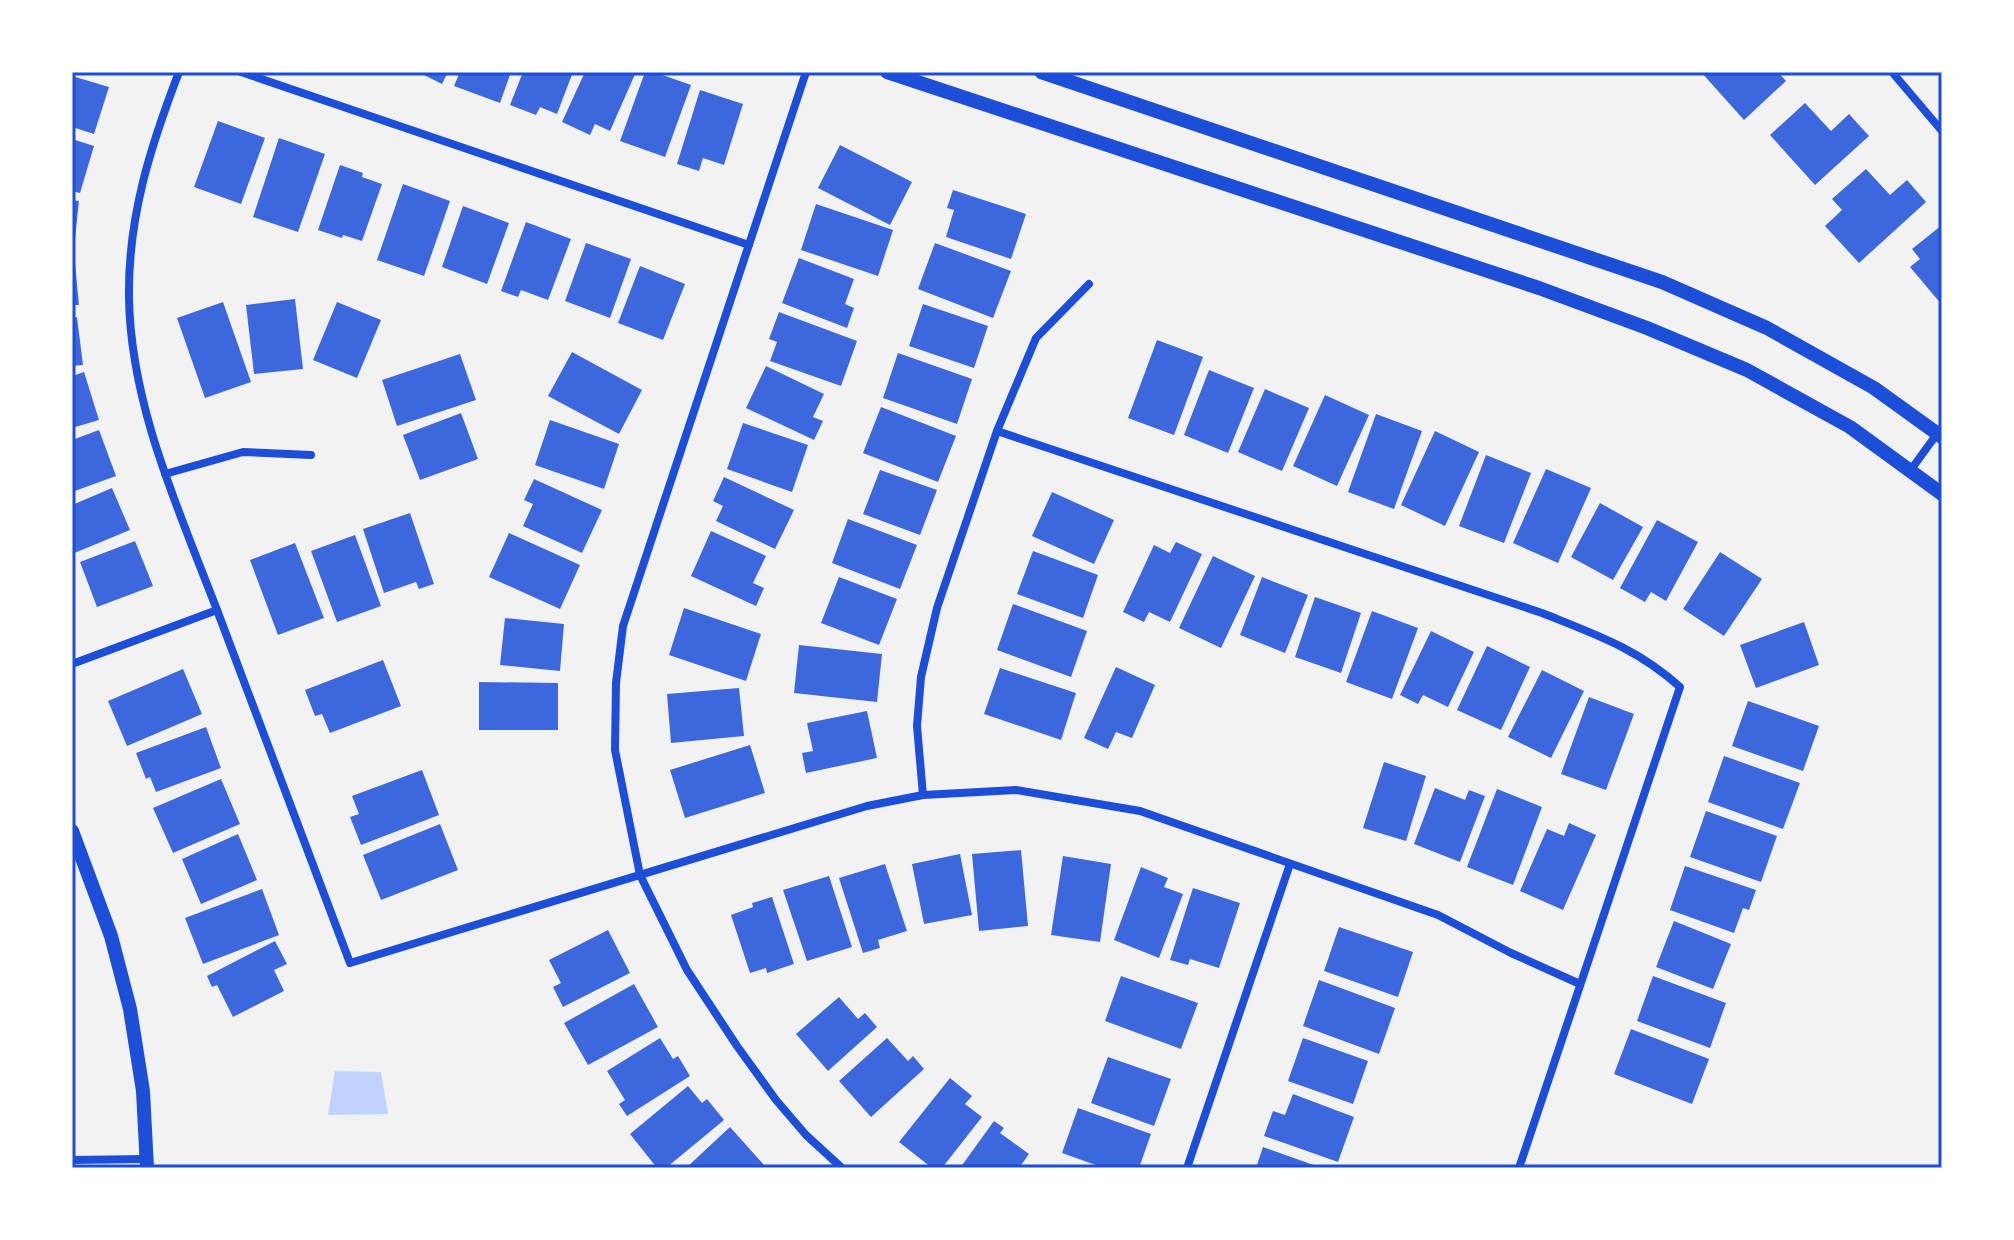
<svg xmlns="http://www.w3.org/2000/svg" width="2014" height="1240" font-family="'Noto Sans',sans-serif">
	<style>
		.water { fill: #bfd3fe }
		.building { fill: #3d67dc }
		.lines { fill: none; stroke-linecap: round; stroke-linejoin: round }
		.minor { stroke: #1d4ed8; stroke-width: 8 }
		.tertiary { stroke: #1d4ed8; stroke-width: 14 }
		.neatline { fill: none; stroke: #1d4ed8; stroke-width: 3 }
	</style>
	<rect width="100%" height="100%" fill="#f2f2f2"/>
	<polygon class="water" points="335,1071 381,1072 388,1114 328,1115"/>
	<g class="building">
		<polygon points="418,72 448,72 442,84"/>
		<polygon points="460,72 511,72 500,103 454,86"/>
		<polygon points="523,72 573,72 557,114 540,107 536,115 510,105"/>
		<polygon points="585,72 636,72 610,131 595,124 590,135 562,122"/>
		<polygon points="645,72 654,72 691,85 665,157 620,141"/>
		<polygon points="1701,72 1778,72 1786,81 1744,120"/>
		<polygon points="72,76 109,87 94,134 72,127"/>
		<polygon points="700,90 743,104 724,165 703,158 699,171 677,164"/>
		<polygon points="1805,103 1831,131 1849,114 1869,136 1815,185 1770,135"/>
		<polygon points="218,121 265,138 241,204 194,187"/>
		<polygon points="279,138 325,154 298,232 253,217"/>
		<polygon points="72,139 94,146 80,193 72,191"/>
		<polygon points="840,145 912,182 890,225 818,188"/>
		<polygon points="340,165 363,173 362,177 382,184 362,241 343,235 342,238 318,230"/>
		<polygon points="1866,169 1890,195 1907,180 1926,202 1859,263 1825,226 1842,210 1832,199"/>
		<polygon points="403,184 450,201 424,276 377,260"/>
		<polygon points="953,190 1026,214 1011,259 946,237 954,210 947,208"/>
		<polygon points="72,200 79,201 74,248 72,248"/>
		<polygon points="816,204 893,230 878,276 801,250"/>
		<polygon points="463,206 509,223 487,284 442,267"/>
		<polygon points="526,222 571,239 548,300 521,290 518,297 501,291"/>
		<polygon points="1942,225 1942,305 1910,267 1920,259 1912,249"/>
		<polygon points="586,243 631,259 610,318 565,301"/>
		<polygon points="935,243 1011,271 993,318 918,289"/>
		<polygon points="72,253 74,253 79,305 72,305"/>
		<polygon points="799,258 854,279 845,304 854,308 847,328 782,303"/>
		<polygon points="640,266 685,284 663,340 618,323"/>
		<polygon points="295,299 303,369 254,374 246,305"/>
		<polygon points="223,302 251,382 205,398 177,318"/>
		<polygon points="337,302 381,320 357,378 313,360"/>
		<polygon points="923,304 988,326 974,368 909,346"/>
		<polygon points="779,312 857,341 841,386 770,361 777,342 769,339"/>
		<polygon points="77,317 83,365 72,366 72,318"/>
		<polygon points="1157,340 1203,357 1174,435 1128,418"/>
		<polygon points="572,352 642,390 619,434 548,396"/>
		<polygon points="898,353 972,379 957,424 883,398"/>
		<polygon points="460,354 476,400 397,426 382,380"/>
		<polygon points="766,366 824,394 813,417 823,421 814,440 746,408"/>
		<polygon points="1209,370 1254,388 1228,453 1184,435"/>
		<polygon points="84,372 99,420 72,428 72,376"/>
		<polygon points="1265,389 1309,408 1282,471 1238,452"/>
		<polygon points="1325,395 1369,415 1337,486 1293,466"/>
		<polygon points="881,407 956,436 938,482 863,453"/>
		<polygon points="461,413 478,459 420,480 403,435"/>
		<polygon points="1376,414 1422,431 1394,509 1348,492"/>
		<polygon points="550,420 619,444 604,489 535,465"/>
		<polygon points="743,423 808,445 792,492 727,469"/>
		<polygon points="99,430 116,476 72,492 72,440"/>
		<polygon points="1435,431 1479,452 1445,526 1401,505"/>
		<polygon points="1486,455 1531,473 1504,543 1459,526"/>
		<polygon points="1546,469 1591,488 1558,563 1513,543"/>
		<polygon points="880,470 937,490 920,535 863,514"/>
		<polygon points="724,477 794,510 775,549 716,521 723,506 713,501"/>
		<polygon points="534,479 602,510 582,553 523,526 533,504 524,500"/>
		<polygon points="112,488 130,530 72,554 72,505"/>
		<polygon points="1052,492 1114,520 1094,564 1032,536"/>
		<polygon points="1600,503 1643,527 1613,580 1571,557"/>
		<polygon points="410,513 434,584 419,589 416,582 384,593 363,529"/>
		<polygon points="848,519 917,545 900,589 832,563"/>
		<polygon points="1657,520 1698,542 1666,601 1651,592 1645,602 1620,588"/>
		<polygon points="711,531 766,556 753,583 764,588 756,606 691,576"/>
		<polygon points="509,533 580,565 560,609 489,577"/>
		<polygon points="355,535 381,606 337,622 311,551"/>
		<polygon points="135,541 153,586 97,607 80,562"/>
		<polygon points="1176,542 1202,554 1170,622 1149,612 1144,622 1123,612 1154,545 1170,553"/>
		<polygon points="295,543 324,618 278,635 250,560"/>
		<polygon points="1033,551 1098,575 1083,618 1017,594"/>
		<polygon points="1720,552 1762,579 1724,636 1683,609"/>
		<polygon points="1213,556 1255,576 1221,648 1179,628"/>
		<polygon points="839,577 897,599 879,645 821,623"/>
		<polygon points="1262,577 1308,595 1285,653 1240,635"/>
		<polygon points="1315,597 1361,613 1341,673 1295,657"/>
		<polygon points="1013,604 1087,631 1071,677 997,650"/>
		<polygon points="684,608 761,634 746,681 669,655"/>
		<polygon points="1372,611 1418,628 1392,699 1346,682"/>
		<polygon points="505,618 564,624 560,671 500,665"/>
		<polygon points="1804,622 1819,665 1756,688 1740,645"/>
		<polygon points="1431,631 1474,652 1448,707 1423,695 1418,704 1400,695"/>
		<polygon points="799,645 882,654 877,702 794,693"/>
		<polygon points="1487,646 1530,667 1501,730 1457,710"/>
		<polygon points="383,660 401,706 330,733 322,714 315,716 305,690"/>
		<polygon points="1116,667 1155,685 1132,738 1116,732 1108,749 1084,738"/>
		<polygon points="1000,668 1076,693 1061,740 984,714"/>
		<polygon points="183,669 202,714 127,746 108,701"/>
		<polygon points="1542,670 1584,691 1551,758 1508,737"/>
		<polygon points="479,682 558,683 558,730 479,730"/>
		<polygon points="739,688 744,736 671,743 667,694"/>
		<polygon points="1589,697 1634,714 1606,790 1561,774"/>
		<polygon points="1748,701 1819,726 1803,771 1732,746"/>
		<polygon points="867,711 877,758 806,773 802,753 813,751 807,723"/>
		<polygon points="206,727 221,768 156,792 150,777 146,779 136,753"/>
		<polygon points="750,745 765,793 685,818 670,770"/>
		<polygon points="1724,756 1800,783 1783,829 1708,802"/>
		<polygon points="1384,762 1426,776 1406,841 1363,828"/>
		<polygon points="422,770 439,815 361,845 350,817 359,814 352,796"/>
		<polygon points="221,779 240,824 173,853 153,808"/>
		<polygon points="1435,788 1465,800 1469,790 1485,796 1460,862 1414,844"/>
		<polygon points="1497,789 1542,807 1513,885 1467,867"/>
		<polygon points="1706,811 1777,836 1761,882 1690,857"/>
		<polygon points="1569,823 1596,835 1563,910 1520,891 1547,829 1564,836"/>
		<polygon points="440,824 458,870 381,900 363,855"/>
		<polygon points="238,834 257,880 201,904 182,859"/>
		<polygon points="1021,850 1028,926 979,931 972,854"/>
		<polygon points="960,854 972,915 924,924 912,864"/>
		<polygon points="1063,856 1111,864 1100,942 1051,935"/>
		<polygon points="885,864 907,931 878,940 880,948 863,953 839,878"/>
		<polygon points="1685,866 1756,890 1749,910 1743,908 1734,933 1670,910"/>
		<polygon points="1141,867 1168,878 1164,887 1183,894 1159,958 1114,940"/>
		<polygon points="829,876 852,947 807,961 783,890"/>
		<polygon points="1193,888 1240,903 1219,968 1190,959 1188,965 1170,960"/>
		<polygon points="262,889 279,935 203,964 185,918"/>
		<polygon points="772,897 794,964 767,973 766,968 750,973 731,915 753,907 752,903"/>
		<polygon points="1674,921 1731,944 1713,989 1656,967"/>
		<polygon points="1339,927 1413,952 1398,997 1324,971"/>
		<polygon points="608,930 630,973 563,1007 553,987 561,983 549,960"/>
		<polygon points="275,941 287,964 274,970 284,991 233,1017 217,985 212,987 207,976"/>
		<polygon points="1121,976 1198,1003 1181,1049 1105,1021"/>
		<polygon points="1653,976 1726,1003 1710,1048 1637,1021"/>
		<polygon points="1319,980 1395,1008 1379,1054 1303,1026"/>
		<polygon points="634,984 658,1027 588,1065 564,1023"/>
		<polygon points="839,997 858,1019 865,1013 877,1027 828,1071 796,1034"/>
		<polygon points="1631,1029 1709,1059 1692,1104 1614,1074"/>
		<polygon points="660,1038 673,1059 678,1056 690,1076 627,1116 619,1104 625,1100 607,1071"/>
		<polygon points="887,1038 908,1061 913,1056 924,1069 871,1117 839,1081"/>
		<polygon points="1303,1038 1368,1061 1353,1104 1288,1081"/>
		<polygon points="1108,1057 1171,1079 1154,1126 1091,1103"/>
		<polygon points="950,1078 972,1096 965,1104 982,1117 942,1168 932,1168 899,1142"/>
		<polygon points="688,1086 702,1103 707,1099 724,1120 666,1168 657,1168 630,1134"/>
		<polygon points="1293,1094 1354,1117 1338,1162 1264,1136 1273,1111 1285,1115"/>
		<polygon points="1078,1108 1151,1134 1139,1168 1104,1168 1062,1153"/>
		<polygon points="994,1121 1004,1128 1000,1133 1029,1154 1019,1168 960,1168"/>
		<polygon points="730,1127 764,1165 761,1168 686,1168"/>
		<polygon points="1263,1147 1322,1168 1256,1168"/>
	</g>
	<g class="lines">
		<g class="minor">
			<path d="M179 72C151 145 128 216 129 296 130 405 179 510 217 610 261 728 306 845 350 963L867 806 923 795 1016 790 1140 811 1438 915 1511 953 1580 984"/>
			<polyline points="241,72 749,245"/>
			<polyline points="806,72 623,626 616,683 615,750 640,875 687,970 737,1046 776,1100 806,1135 842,1168"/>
			<polyline points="1892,72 1942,131"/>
			<path d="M997 431 1542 613C1594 634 1637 648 1680 687L1519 1168"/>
			<polyline points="1910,471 1942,427"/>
			<polyline points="165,474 243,452 311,455"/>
			<polyline points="72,664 217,610"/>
			<polyline points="923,795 917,726 921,677 937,608 997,431 1036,338 1089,284"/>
			<polyline points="72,1160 147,1159"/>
			<polyline points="1187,1168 1290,864"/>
		</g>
		<g class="tertiary">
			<polyline points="887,72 1539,288 1647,328 1747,370 1850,427 1942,494"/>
			<polyline points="1041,72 1662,282 1767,328 1874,388 1942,437"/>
			<polyline points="72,831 111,936 130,1009 143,1091 147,1168"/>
		</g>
	</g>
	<rect width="2014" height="1240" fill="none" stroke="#ffffff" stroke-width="148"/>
	<rect x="74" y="74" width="1866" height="1092" class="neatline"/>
</svg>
